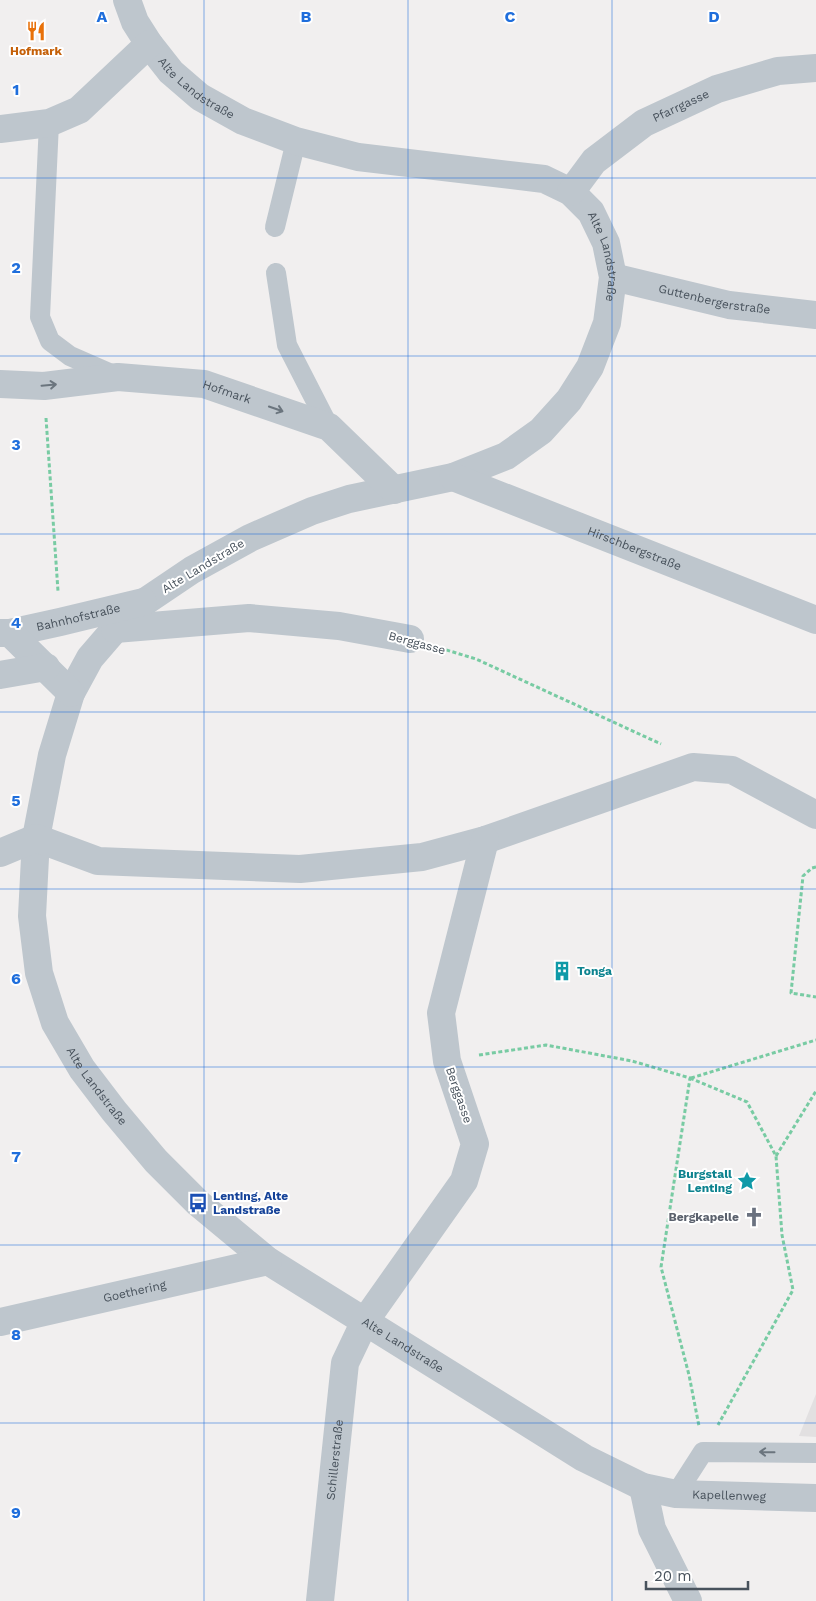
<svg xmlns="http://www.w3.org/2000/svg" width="816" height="1601" font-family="'Work Sans',sans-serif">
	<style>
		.education { fill: #e2e0e1 }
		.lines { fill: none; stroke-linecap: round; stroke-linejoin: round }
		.path { stroke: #78cba3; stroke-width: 3; stroke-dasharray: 4 2.5; stroke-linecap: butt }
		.service { stroke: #bec6cd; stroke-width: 20 }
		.minor { stroke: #bec6cd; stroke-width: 28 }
		.oneway { stroke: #6b757e }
		.grid { fill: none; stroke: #1f6edc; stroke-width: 1; stroke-opacity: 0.55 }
		.labels { text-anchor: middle; stroke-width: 4; stroke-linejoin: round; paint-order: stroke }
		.food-label { font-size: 12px; font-weight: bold; fill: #c56008; stroke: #fff }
		.street-label { font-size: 12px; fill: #48525c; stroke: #fff }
		.culture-label { font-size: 12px; font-weight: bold; fill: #0d838f; stroke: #fff; text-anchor: start }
		.transit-label { font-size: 12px; font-weight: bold; fill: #164399; stroke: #fff; text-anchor: start }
		.worship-label { font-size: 12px; font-weight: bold; fill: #5b616d; stroke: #fff; text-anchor: end }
		.grid-label { font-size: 16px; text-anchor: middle; font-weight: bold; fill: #1f6edc; stroke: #fff; stroke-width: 4; stroke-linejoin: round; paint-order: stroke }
	</style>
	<rect width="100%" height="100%" fill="#f1efef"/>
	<polygon class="education" points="816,1394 816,1437 799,1436"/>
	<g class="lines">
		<g class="path">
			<polyline points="46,418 58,591"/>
			<polyline points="440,648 476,659 661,744"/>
			<polyline points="816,867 812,868 803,876 791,993 816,997"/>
			<polyline points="479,1055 546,1045 632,1061 690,1078 661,1267 689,1375 699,1426"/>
			<polyline points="690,1078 747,1102 776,1156 782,1235 793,1290 718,1425"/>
			<polyline points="691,1078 816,1040"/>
			<polyline points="776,1156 816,1091"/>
		</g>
		<g class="service">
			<polyline points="49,123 40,317 50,341 70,356 118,377"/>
			<polyline points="275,227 296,141"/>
			<polyline points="276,273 287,345 329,427"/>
			<polyline points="676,1494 703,1452 816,1453"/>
		</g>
		<g class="minor">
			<path id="s1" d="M127 0 135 22 149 44 171 72 200 97 243 121 296 141 358 157 544 179 571 192 591 212 606 243 613 277 607 323 590 367 569 400 541 431 506 456 453 477 349 499 312 511 250 538 192 570 146 601 115 629 90 658 71 693 52 755 36 838 32 916 39 973 55 1023 82 1069 114 1111 156 1161 198 1203 268 1261 584 1458 643 1487 676 1494 816 1498"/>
			<polyline points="0,129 49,123 79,110 149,44"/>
			<path id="s2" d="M571 192 594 161 644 123 717 89 778 71 816 68"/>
			<path id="s3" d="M613 277 729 305 816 315"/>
			<path id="s4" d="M0 384 44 386 118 377 204 384 329 427 394 490"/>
			<path id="s5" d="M453 477 816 620"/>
			<polyline points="115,629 249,618 339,626 410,639"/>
			<path id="s6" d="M0 633H10L60 622 143 602"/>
			<polyline points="10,633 71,693"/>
			<polyline points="0,675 46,667"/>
			<polyline points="0,853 36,838 98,861 300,869 422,857 485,840 693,767 732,770 816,815"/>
			<path id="s7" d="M0 1322 268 1261"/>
			<polyline points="643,1487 652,1529 688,1601"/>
			<path id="s8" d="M320 1601 345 1363 365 1321 464 1181 475 1144 447 1061 441 1013 485 840"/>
		</g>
	</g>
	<defs><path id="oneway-shaft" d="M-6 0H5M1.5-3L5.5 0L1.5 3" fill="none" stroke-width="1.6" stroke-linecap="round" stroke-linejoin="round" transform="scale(1.25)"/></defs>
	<g class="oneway">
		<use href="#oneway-shaft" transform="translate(49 385) rotate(-5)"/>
		<use href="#oneway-shaft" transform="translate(276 409) rotate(19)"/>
		<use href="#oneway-shaft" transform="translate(767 1452) rotate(-179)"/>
	</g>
	<path class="grid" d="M204 0V1601M408 0V1601M612 0V1601M0 178H816M0 356H816M0 534H816M0 712H816M0 889H816M0 1067H816M0 1245H816M0 1423H816"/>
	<defs>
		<symbol id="restaurant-bare" viewBox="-9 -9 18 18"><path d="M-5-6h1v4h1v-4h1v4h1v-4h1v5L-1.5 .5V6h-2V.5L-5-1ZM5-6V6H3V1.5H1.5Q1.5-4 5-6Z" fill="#e8710a" stroke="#fff" stroke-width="2.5" paint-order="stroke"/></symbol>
		<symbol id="building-bare" viewBox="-9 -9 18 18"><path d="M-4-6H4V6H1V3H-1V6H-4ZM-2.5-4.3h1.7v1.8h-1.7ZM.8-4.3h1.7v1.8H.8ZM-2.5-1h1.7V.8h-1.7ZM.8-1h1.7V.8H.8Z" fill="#0f9aa8" stroke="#fff" stroke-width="2.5" paint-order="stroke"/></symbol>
		<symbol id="sight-bare" viewBox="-9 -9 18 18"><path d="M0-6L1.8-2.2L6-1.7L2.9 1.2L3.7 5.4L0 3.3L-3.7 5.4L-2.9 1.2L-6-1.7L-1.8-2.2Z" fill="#0f9aa8" stroke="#fff" stroke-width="2.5" paint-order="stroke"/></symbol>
		<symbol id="bus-bare" viewBox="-9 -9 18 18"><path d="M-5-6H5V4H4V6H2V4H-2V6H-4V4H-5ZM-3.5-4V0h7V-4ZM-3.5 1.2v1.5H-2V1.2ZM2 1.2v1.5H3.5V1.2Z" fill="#1a4fb4" stroke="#fff" stroke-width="2.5" paint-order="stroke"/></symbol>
		<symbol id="church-bare" viewBox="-9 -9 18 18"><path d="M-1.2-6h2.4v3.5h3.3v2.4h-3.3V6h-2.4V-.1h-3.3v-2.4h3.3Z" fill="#6b7280" stroke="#fff" stroke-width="2.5" paint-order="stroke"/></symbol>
	</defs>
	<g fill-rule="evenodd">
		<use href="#restaurant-bare" x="22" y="17" width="28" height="28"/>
		<use href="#building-bare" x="548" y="957" width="28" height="28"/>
		<use href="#sight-bare" x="733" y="1167" width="28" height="28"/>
		<use href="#bus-bare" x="184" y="1189" width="28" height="28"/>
		<use href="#church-bare" x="740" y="1203" width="28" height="28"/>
	</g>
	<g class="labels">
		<g class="food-label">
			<text x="36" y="55">Hofmark</text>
		</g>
		<g class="street-label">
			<text dy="4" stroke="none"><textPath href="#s1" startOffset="115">Alte Landstraße</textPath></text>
			<text dy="4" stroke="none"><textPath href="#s2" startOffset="142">Pfarrgasse</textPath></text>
			<text dy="4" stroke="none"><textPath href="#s1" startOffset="586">Alte Landstraße</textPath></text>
			<text dy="4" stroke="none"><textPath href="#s3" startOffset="104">Guttenbergerstraße</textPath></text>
			<text dy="4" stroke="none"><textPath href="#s4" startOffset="229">Hofmark</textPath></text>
			<text dy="4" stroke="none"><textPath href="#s5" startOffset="195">Hirschbergstraße</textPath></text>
			<text transform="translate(203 566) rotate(-31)" y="4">Alte Landstraße</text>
			<text dy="4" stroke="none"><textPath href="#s6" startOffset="80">Bahnhofstraße</textPath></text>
			<text transform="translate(417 643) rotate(15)" y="4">Berggasse</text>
			<text dy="4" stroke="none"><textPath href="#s1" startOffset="1750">Alte Landstraße</textPath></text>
			<text transform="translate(459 1095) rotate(71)" y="4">Berggasse</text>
			<text dy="4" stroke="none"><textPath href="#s7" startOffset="138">Goethering</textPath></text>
			<text dy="4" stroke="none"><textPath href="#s1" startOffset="2155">Alte Landstraße</textPath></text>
			<text dy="4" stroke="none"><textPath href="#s8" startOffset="142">Schillerstraße</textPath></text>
			<text dy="4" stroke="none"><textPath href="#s1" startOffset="2521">Kapellenweg</textPath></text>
		</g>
		<g class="culture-label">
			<text x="577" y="975">Tonga</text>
			<text x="732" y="1178" text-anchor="end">Burgstall<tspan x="732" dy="14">Lenting</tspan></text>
		</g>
		<g class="transit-label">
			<text x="213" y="1200">Lenting, Alte<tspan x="213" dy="14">Landstraße</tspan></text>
		</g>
		<g class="worship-label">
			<text x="739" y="1221">Bergkapelle</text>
		</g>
	</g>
	<g class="grid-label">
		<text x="102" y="22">A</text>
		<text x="306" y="22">B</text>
		<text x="510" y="22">C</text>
		<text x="714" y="22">D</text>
		<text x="16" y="95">1</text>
		<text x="16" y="273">2</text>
		<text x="16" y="450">3</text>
		<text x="16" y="628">4</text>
		<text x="16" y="806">5</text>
		<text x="16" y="984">6</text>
		<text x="16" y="1162">7</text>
		<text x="16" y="1340">8</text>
		<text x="16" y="1518">9</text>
	</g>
	<path d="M646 1581v8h102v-8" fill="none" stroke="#48525c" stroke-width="2.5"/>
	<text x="654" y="1581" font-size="15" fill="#48525c" stroke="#ffffff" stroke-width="4" paint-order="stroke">20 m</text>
</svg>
